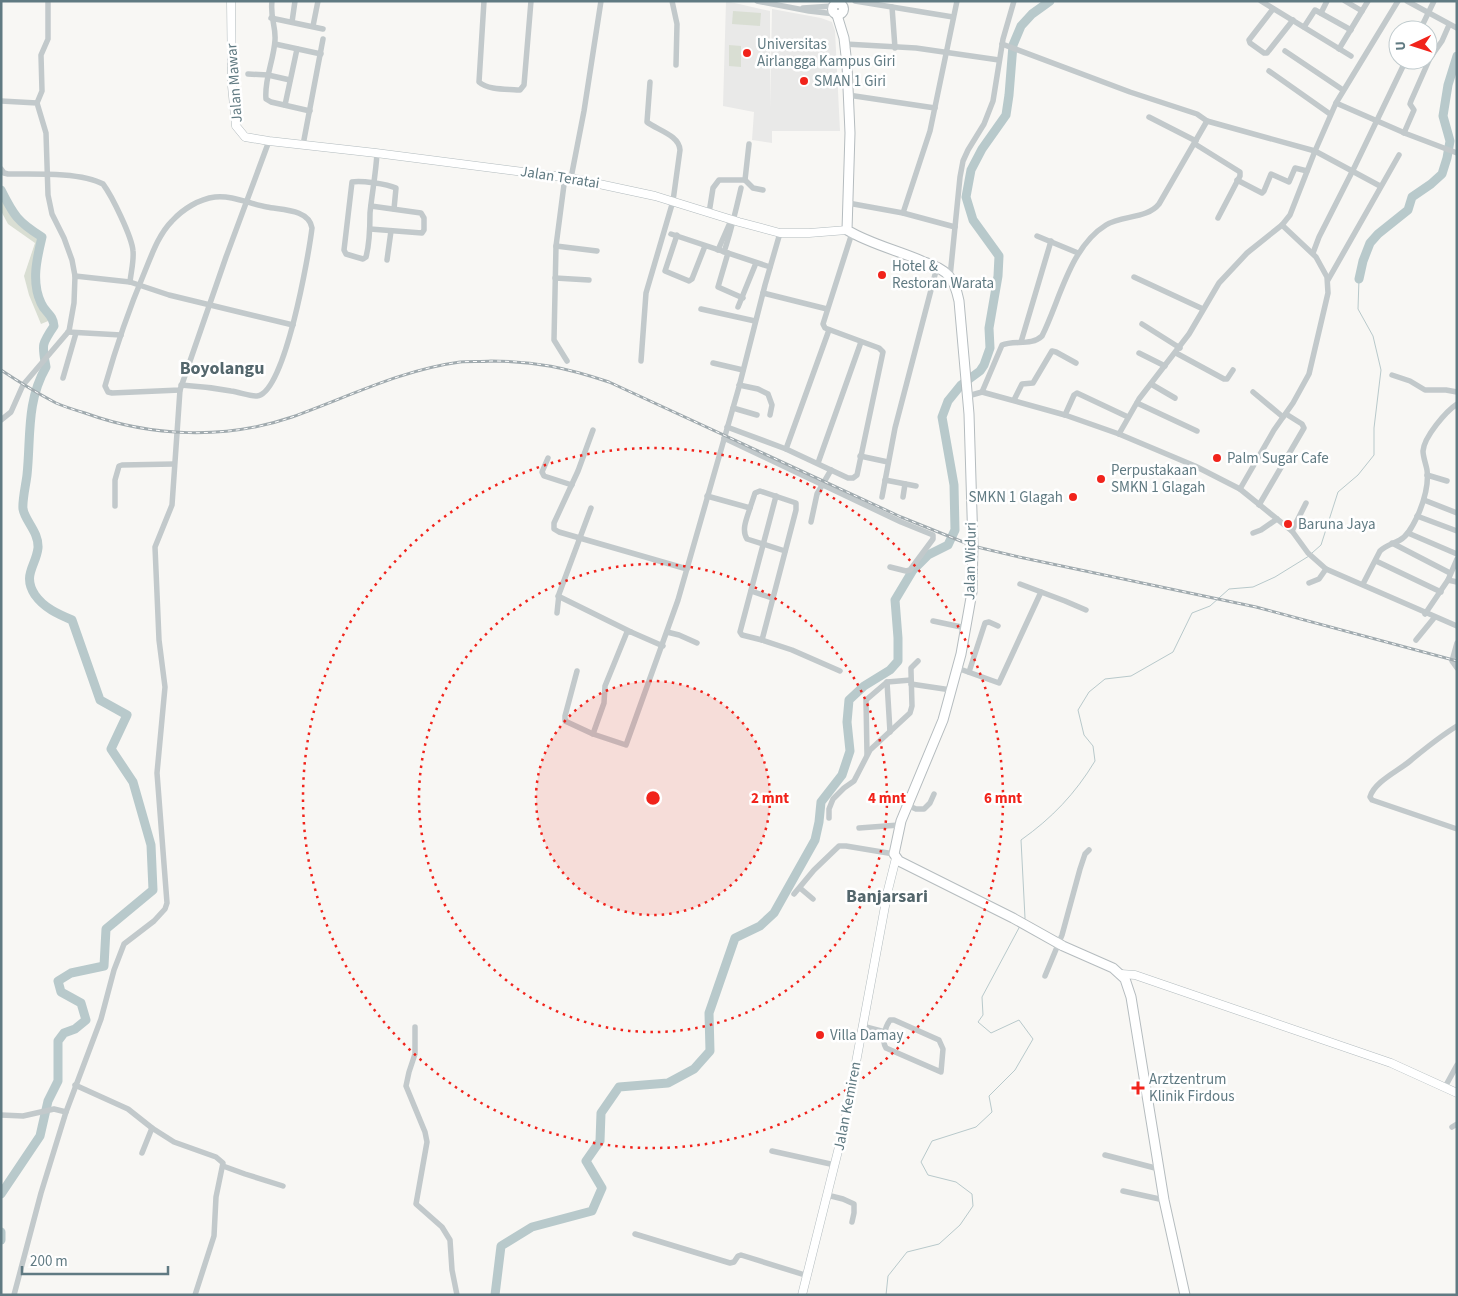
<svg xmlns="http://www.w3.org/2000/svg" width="1458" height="1296" font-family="'Source Sans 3',sans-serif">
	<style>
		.built { fill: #e9e9e8 }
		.green { fill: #d9ded3 }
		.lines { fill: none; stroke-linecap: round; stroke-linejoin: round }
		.stream { stroke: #b8c9cb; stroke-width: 1 }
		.river { stroke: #b8c9cb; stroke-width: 9 }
		.secondary-casing { stroke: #b2bbbe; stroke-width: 9 }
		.primary-casing { stroke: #b5bcbf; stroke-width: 11 }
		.street { stroke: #c2c9cb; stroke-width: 5.5 }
		.secondary { stroke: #fff; stroke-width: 8 }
		.primary { stroke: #fff; stroke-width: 9 }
		.rail-casing { stroke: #a1abaf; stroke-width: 3 }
		.rail { stroke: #fff; stroke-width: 1; stroke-dasharray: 4; stroke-linecap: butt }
		.ring { fill: none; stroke: #f1231b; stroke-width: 2.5; stroke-dasharray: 2.5 5 }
		.poi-dot { fill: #f1231b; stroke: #fff; stroke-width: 2 }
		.labels { text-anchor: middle; stroke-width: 5; stroke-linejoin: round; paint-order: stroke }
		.poi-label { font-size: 15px; fill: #607a82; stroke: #fff; text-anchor: start }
		.street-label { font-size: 15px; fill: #607a82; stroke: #fff }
		.quarter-label { font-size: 18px; font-weight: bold; fill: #53666c; stroke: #fff }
		.centre { fill: #f1231b; stroke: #fff; stroke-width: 2.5 }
		.ring-label { font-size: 15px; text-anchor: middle; font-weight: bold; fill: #f1231b; stroke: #fff; stroke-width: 5; stroke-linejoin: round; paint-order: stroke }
	</style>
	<rect width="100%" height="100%" fill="#f8f7f4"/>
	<polygon class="built" points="726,1 770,11 770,108 772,9 821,18 832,22 835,31 840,131 772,131 772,143 752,140 754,112 723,106"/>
	<g class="green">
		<polygon points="733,11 761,13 760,26 732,24"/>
		<polygon points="729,45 741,46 741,67 729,66"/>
		<path d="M1 190C14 216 18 222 42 237 37 258 30 283 41 304 43 309 49 314 53 319L41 324 29 295 24 276 35 243 8 224 1 211Z"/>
	</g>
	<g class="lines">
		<g class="stream">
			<polyline points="1312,553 1321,545 1338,492 1358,475 1374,455 1374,428 1381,370 1373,336 1358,309 1359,279"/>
			<path d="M1024 921 1025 918 1021 840C1052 818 1075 794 1095 761L1093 746 1084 735 1078 710 1089 692 1105 679 1131 676 1173 652 1192 613 1210 606 1229 589 1253 587 1275 577 1309 556"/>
			<polyline points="886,1295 888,1276 907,1252 939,1244 960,1225 973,1206 972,1194 956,1182 928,1175 921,1162 932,1141 976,1127 992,1112 989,1096 1015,1070 1033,1039 1019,1020 991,1033 978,1022 983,1015 982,997 1020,926"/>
		</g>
		<g class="river">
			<path d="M1 190C14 216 18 222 42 237 37 258 31 282 41 303 45 313 53 314 54 326 41 345 42 345 46 367 26 402 31 437 27 475 26 484 22 501 23 509 25 521 39 532 38 548 36 566 22 575 35 595 44 608 58 614 72 620L100 700 127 715 111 749 133 782 151 845 153 890 106 929 104 966 71 973 58 981 61 992 81 1003 86 1020 75 1029 64 1033 58 1041V1081L48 1101 40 1136 1 1194"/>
			<polyline points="1359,279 1363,261 1370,243 1378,234 1408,210 1412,197 1431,184 1442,174 1447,158 1450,141 1443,116 1448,85 1457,56"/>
			<polyline points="1,1232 1,1240"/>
			<polyline points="495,1295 501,1246 532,1227 592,1211 602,1188 586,1161 600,1141 601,1113 619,1087 668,1083 694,1069 710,1051 709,1013 735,938 760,926 774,913 815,840 819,822 821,802 842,775 850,751 847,722 849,700 864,686 890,670 898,661 898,638 895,600 913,570 928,555 948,545 955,530 954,485 942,417 948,401 961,385 980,371 984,365 990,348 989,328 998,276 999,256 973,220 966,197 971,170 982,149 1006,115 1009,95 1013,45 1021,26 1032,14 1050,1"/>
		</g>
		<defs>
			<g id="secondary">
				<polyline points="231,1 232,86 236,126 245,137 269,141 376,153 571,178 655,196 739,222 780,233 809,233 847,230"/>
				<polyline points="1121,974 1135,975 1391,1063 1457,1093"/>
				<polyline points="802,1295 844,1127 888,890 896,858"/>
			</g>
			<g id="primary">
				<circle cx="838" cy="9" r="5.5"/>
				<path d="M837 15 844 38 847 65 850 133 847 230C870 244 897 250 922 261 932 265 942 268 949 276 955 283 957 292 959 301L969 414 973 546 972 592 961 654 943 720 901 821 894 854 899 861 1013 918 1063 946 1113 968 1125 979 1131 997 1164 1200 1185 1295"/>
			</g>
		</defs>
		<use href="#secondary" class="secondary-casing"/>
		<use href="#primary" class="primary-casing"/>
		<g class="street">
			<path d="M272 1C270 18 276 26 275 40 274 60 264 79 266 99L271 102 310 111"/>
			<path d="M484 1 479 82C488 90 506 89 517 90H520L524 85 531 1"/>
			<polyline points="672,1 677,24 676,65"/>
			<polyline points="757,1 809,11 835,14"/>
			<polyline points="855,1 892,7 895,48"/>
			<polyline points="1261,1 1351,56"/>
			<polyline points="1345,1 1362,11"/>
			<polyline points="1407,1 1457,28"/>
			<polyline points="892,7 953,17"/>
			<polyline points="803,8 833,6"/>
			<polyline points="1273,9 1249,40 1250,43 1264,53 1267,53 1293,20"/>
			<polyline points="1321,13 1327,1"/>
			<polyline points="271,18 323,29"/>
			<polyline points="292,22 295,1"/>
			<polyline points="313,26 318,1"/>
			<polyline points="1304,27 1315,10 1351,30"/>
			<polyline points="1420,30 1434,1"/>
			<polyline points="275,44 321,54"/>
			<polyline points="845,44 916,48 999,60"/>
			<polyline points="1002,44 1130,92 1197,114 1207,121"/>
			<polyline points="1339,49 1368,1"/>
			<polyline points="1285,51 1343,90"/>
			<polyline points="1269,71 1330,114"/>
			<polyline points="248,74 268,75 290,80"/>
			<polyline points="848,95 935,108"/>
			<polyline points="1,101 37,103 46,133 48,195 52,214 64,238 72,260 75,276"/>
			<polyline points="37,103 42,91 41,55 48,39 48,1"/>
			<polyline points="1336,103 1407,134 1457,153"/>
			<polyline points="285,105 297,49"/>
			<polyline points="1149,117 1196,141"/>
			<polyline points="1404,133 1414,110 1410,104 1411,101 1430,58 1442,41 1449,25"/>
			<polyline points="1195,144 1240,172 1240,176 1218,218"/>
			<polyline points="303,145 323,39"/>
			<path d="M377 153C376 173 372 193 370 213 370 227 370 242 366 257L363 259 346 254 344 250 352 182C360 180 387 184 396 188L394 209"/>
			<path d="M1 169 4 173 8 174C33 174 82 172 103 184 112 196 132 237 133 251 134 261 131 272 130 282"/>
			<polyline points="565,177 556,246 554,340 567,361"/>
			<polyline points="571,178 584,111 601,1"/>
			<polyline points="745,180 749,144"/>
			<polyline points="1237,180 1262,193 1264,191 1271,174 1289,182 1295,168 1307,171"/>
			<polyline points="848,203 903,213 955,227"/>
			<polyline points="709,213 713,188 719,180 745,180 753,188 763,190"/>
			<polyline points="903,213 930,131 957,1"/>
			<polyline points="370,229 422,233 424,230 424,218 421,213 371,206"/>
			<polyline points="671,234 770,267"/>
			<polyline points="677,235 665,271 689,281 692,279 705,246"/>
			<polyline points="1037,236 1078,253"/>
			<polyline points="556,246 597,251"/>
			<polyline points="718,250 732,218"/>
			<path d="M724 252C731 231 736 210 741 188"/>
			<polyline points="728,253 718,287 743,298"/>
			<polyline points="1313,253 1319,237 1355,166 1406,60"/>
			<polyline points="387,260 391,231"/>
			<polyline points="950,277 960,177 963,161 968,150 984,124 993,101 1003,39 1014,1"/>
			<polyline points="1134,277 1203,309"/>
			<polyline points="555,278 589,280"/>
			<polyline points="1328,280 1399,155"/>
			<polyline points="763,293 827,309"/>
			<polyline points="738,307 756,263"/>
			<polyline points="701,309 755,321"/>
			<polyline points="1142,324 1180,348"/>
			<polyline points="68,332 121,335"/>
			<polyline points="1021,342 1051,241"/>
			<polyline points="1139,353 1165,366"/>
			<polyline points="1176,353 1224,379 1227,379 1233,370"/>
			<path d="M641 361 646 293 673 201 680 150C679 135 657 130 647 122L650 82"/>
			<polyline points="713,363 743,370"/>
			<polyline points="1392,375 1410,381 1425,390 1446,390 1457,392"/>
			<polyline points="63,378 76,333"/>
			<polyline points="1151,384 1175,398"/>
			<polyline points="739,385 758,389 768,394 772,405 770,415"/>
			<path d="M180 390 112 393 108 392 105 386C116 347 129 309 145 271 152 254 159 234 172 221 183 209 199 199 215 197 232 195 250 204 267 207 281 210 309 209 312 228 309 253 285 394 257 396 249 396 239 392 231 391 214 388 197 386 181 385"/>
			<path d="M982 392 1002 345C1014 340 1032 346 1042 336 1060 300 1070 247 1106 225 1122 215 1147 219 1159 204L1207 121 1315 151 1380 186"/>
			<polyline points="1253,392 1283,417"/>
			<polyline points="968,396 982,392 1065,415 1119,434 1195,466 1240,489 1292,531 1308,553 1326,569 1457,626"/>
			<polyline points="1014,400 1022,384 1033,383 1052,351 1056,352 1076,363"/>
			<polyline points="1137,403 1197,431"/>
			<polyline points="733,408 757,415"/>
			<polyline points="1065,415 1074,395 1077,393 1128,417"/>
			<polyline points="1,420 11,412 23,385 69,331 74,303 75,276 130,282 169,295 293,325"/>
			<polyline points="727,427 786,449 848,478 853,478 857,475 883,352 879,348 825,328 823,324 852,233"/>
			<polyline points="593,430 578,471 554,523 554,529 559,532 687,569"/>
			<polyline points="1119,434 1139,399 1189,334 1219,283 1247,253 1282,225 1290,215 1315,151 1336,103 1398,1"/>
			<polyline points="724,438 901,522 933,535 933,539 910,570 906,571 890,567"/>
			<polyline points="786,449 829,330"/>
			<polyline points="860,456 888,462"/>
			<polyline points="548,458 542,472 544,476 572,485"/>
			<polyline points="818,463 861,342"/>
			<polyline points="1427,475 1447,481"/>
			<polyline points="885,480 916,486"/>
			<polyline points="1240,489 1274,430 1293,403 1309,374 1328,293 1327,277 1316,257 1282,225"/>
			<polyline points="707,496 750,508 755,493 760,491 796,503 796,510 762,640"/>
			<polyline points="776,496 740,632 742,635 762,640 792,650 840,671"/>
			<polyline points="882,497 895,428 937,267"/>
			<polyline points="903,497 905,484"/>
			<polyline points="1424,500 1457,513"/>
			<polyline points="1259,505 1304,428 1302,424 1286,414"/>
			<polyline points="115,506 115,480 119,466 122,465 174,464"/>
			<path d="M750 508C747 518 741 530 747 539L785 551"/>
			<polyline points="1417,516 1457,531"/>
			<polyline points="811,522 817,494 831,470"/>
			<polyline points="1292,531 1306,503"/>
			<polyline points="1253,533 1261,530 1277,519"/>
			<polyline points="1408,533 1457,554"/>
			<polyline points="1392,543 1450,573"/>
			<polyline points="1376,561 1441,592"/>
			<polyline points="1448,580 1457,582"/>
			<polyline points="1309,583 1319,579 1326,569"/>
			<polyline points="1020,584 1065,601 1086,610"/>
			<path d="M1363 584 1380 551C1386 545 1393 544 1400 540 1409 535 1414 523 1418 515 1424 501 1429 485 1427 470 1426 464 1423 457 1423 451 1424 437 1446 411 1457 404"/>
			<polyline points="751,591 772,598"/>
			<polyline points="558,596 631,632"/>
			<polyline points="557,613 559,594 591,508"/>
			<polyline points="1425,614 1448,580 1457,559"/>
			<polyline points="933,621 966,628"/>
			<polyline points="667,632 679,635 697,643"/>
			<polyline points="1416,640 1434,618"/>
			<polyline points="1457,643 1452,661 1457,668"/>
			<polyline points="957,668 999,683 1041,592"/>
			<polyline points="577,671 565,716 565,721 593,734 626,745 678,600 739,387 765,285 780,233"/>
			<polyline points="969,672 985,623 989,622 998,626"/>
			<polyline points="887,682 890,732"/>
			<polyline points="911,684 951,690"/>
			<path d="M1457 726C1439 737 1426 748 1410 761 1398 771 1374 782 1370 797L1372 800 1457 829"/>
			<polyline points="593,734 604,703 605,686 627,632 631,632 663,646"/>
			<polyline points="867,754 866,700 887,682 911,680"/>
			<polyline points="907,805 916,809 924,809 930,803 934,794"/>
			<polyline points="829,818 829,809 833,799 844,788 854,781 870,750 910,713 912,706 911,671 911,668 918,661"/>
			<polyline points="859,828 899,825"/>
			<polyline points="800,888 813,899"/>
			<polyline points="794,894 814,870 839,846 846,846 894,854"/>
			<polyline points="1045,976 1062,935 1080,869 1085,854 1089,850"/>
			<path d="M890 1020H894L939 1040 943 1049 941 1072 886 1048C881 1040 885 1027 890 1020Z"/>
			<polyline points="862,1026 885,1032"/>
			<polyline points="415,1027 415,1054 409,1072 406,1086 425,1132 427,1142 416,1204 442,1227 450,1240 452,1270 457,1295"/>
			<polyline points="75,1085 128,1109 152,1128 174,1142 216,1157 223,1163 216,1197 214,1236 195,1295"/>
			<polyline points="1445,1087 1457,1065"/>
			<polyline points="1,1115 23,1116 54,1109 66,1112"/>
			<polyline points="1452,1127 1457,1124"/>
			<polyline points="772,1151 835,1165"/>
			<polyline points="142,1153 152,1128"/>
			<polyline points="1105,1155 1159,1169"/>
			<polyline points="223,1166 245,1174 283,1186"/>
			<polyline points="1123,1191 1164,1200"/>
			<polyline points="827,1195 843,1199 854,1204 854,1213 852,1222"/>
			<polyline points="635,1234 730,1263 734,1262 738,1256 741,1255 808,1276"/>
			<polyline points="14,1295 41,1193 66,1112 101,1019 114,970 124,944 154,921 165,909 167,903 157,773 165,687 159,640 155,547 172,505 180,390 226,257 269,141"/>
		</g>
		<use href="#secondary" class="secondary"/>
		<use href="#primary" class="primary"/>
		<defs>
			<path id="rail" d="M1 370C19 382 37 393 56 403 65 407 75 410 85 413 151 437 225 440 292 417 348 397 401 370 460 362 470 361 481 362 491 361 535 361 567 368 609 382L901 517 973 546 1019 557 1256 607 1457 661"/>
		</defs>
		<use href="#rail" class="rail-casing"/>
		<use href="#rail" class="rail"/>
	</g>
	<circle cx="653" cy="798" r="117" fill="#f1231b" fill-opacity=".12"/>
	<g class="ring">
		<circle cx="653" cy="798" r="117"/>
		<circle cx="653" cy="798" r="234"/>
		<circle cx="653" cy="798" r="350"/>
	</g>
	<g class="poi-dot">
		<circle cx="747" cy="53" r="5"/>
		<circle cx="804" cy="81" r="5"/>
		<circle cx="882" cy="275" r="5"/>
		<circle cx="1217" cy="458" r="5"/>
		<circle cx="1101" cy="479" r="5"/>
		<circle cx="1073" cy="497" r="5"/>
		<circle cx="1288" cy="524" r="5"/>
		<circle cx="820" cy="1035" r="5"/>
		<path d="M1135.5 1080.5h5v5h5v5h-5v5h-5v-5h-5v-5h5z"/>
	</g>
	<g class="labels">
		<g class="poi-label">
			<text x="757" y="49">Universitas<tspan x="757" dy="17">Airlangga Kampus Giri</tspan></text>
			<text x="814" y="86">SMAN 1 Giri</text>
			<text x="892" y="271">Hotel &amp;<tspan x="892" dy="17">Restoran Warata</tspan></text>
			<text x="1227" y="463">Palm Sugar Cafe</text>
			<text x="1111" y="475">Perpustakaan<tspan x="1111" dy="17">SMKN 1 Glagah</tspan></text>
			<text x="1063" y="502" text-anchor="end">SMKN 1 Glagah</text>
			<text x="1298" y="529">Baruna Jaya</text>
			<text x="830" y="1040">Villa Damay</text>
			<text x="1149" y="1084">Arztzentrum<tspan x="1149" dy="17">Klinik Firdous</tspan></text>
		</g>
		<g class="street-label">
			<text transform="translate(234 83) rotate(-94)" y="5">Jalan Mawar</text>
			<text transform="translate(560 177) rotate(9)" y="5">Jalan Teratai</text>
			<text transform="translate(970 561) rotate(-89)" y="5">Jalan Widuri</text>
			<text transform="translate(847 1106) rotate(-79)" y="5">Jalan Kemiren</text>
		</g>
		<g class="quarter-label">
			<text x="222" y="374">Boyolangu</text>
			<text x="887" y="902">Banjarsari</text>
		</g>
	</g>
	<circle cx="653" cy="798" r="8" class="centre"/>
	<g class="ring-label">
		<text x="770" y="803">2 mnt</text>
		<text x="887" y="803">4 mnt</text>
		<text x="1003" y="803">6 mnt</text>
	</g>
	<rect width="1458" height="1296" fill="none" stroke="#607a82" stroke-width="5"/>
	<g transform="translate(1413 45) rotate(266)"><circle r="24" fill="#ffffff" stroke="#bfcacd"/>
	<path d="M0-4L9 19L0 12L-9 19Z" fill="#f1231b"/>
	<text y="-8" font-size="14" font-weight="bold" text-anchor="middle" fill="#607a82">U</text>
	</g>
	<path d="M22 1266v8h146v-8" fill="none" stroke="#607a82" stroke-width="2.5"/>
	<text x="30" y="1266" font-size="15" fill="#607a82" stroke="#ffffff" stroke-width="4" paint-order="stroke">200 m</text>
</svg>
